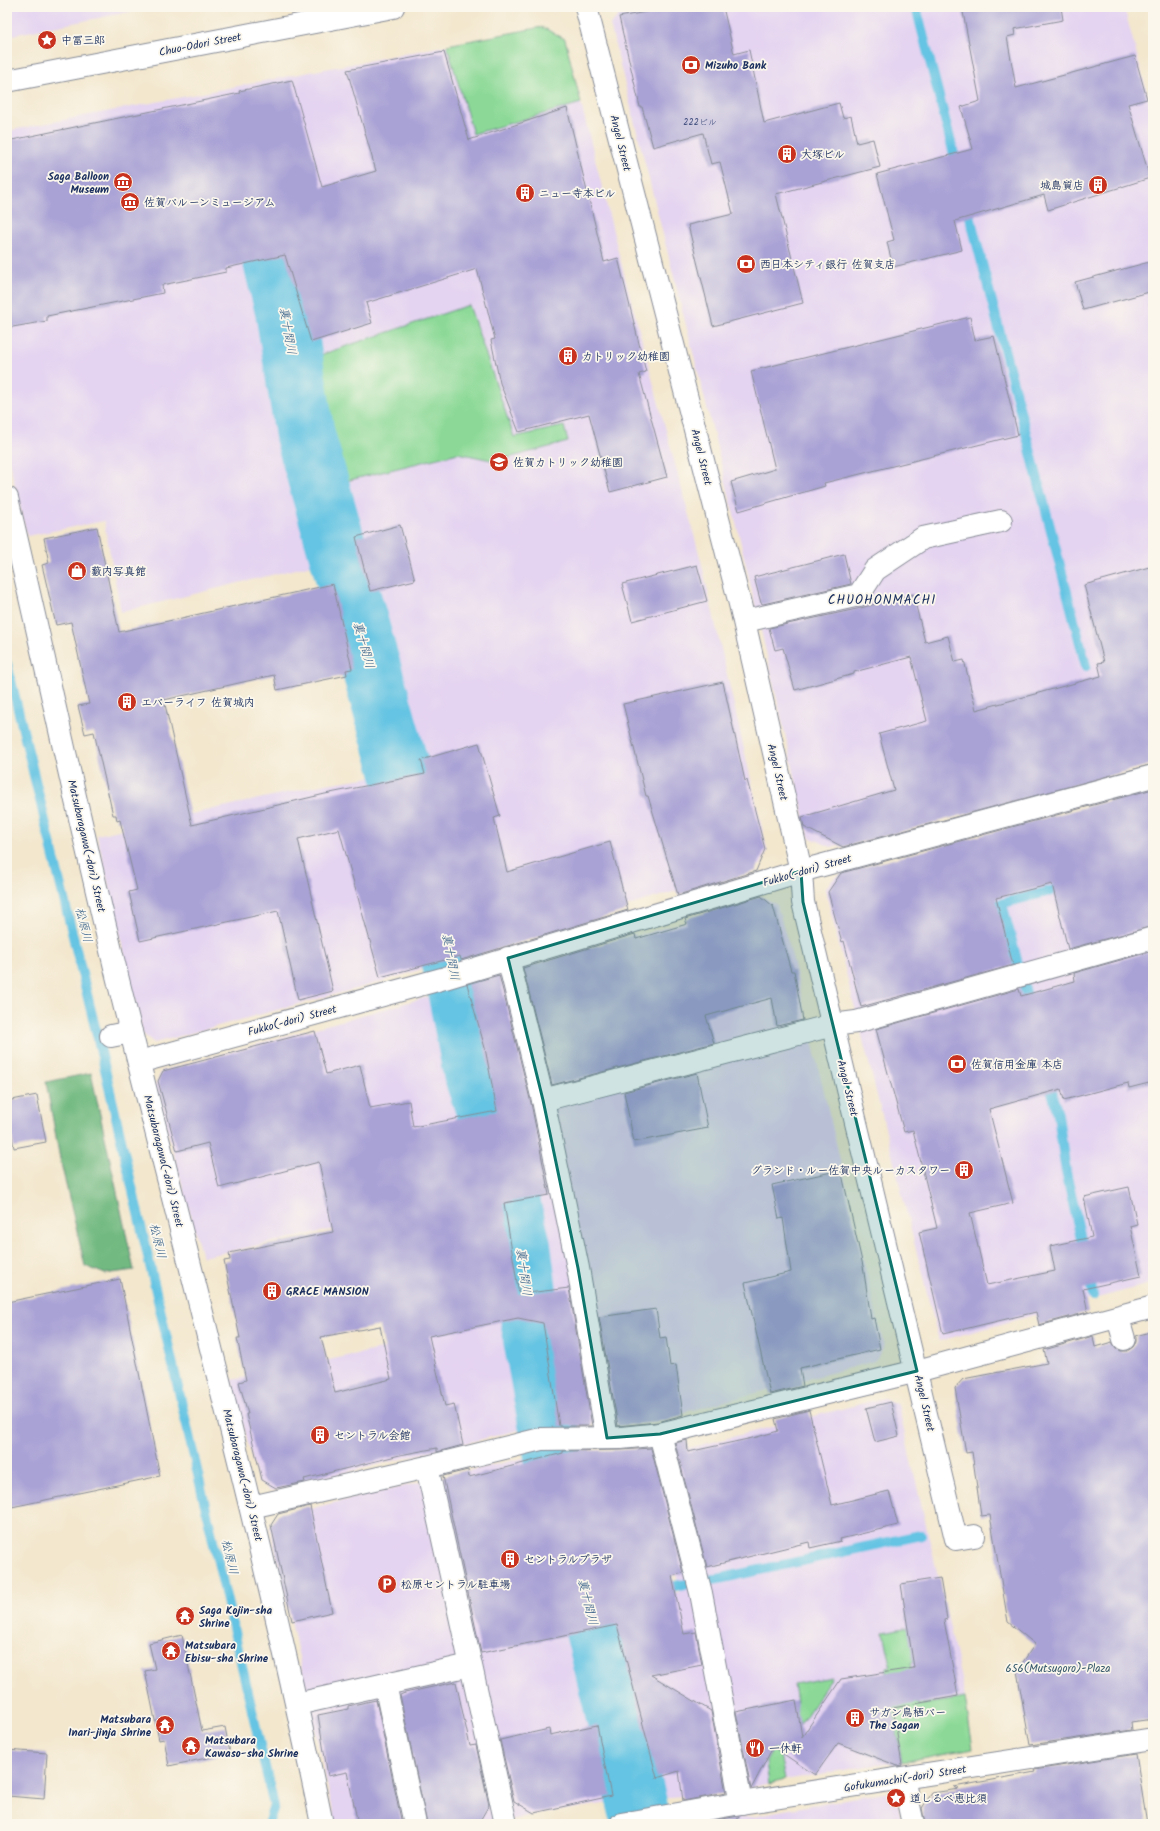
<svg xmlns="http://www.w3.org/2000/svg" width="1160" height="1831" font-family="Kalam,'Klee One',sans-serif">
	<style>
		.built { fill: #e4d3f1 }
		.green { fill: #8cd997; stroke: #54847a }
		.forest { fill: #71b980; stroke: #46746f }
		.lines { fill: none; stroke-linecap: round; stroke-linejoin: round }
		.stream { stroke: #65c4e3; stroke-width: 10 }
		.river { stroke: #65c4e3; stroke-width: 60 }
		.building { fill: #a9a2d5; fill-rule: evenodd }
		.minor-casing { stroke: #878b96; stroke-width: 24 }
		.major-casing { stroke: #878b96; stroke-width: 24 }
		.minor { stroke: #fff; stroke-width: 22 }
		.major { stroke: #fff; stroke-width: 22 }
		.marked { fill: #0f766e; fill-opacity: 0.2; stroke: #0f766e; stroke-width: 3; stroke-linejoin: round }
		.labels { text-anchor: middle; stroke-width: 3.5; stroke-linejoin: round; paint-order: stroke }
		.number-label { font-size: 9px; fill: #3e4c7c }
		.poi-label { font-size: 11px; font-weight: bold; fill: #1b2f5e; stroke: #fbf7ec; text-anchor: start }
		.street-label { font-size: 11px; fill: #1b2f5e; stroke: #fbf7ec }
		.park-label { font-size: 11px; fill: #375a6c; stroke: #fbf7ec }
		.water-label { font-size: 12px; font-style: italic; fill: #315c86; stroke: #fbf7ec }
		.quarter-label { font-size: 13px; letter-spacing: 1px; fill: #1b2f5e; stroke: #fbf7ec }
	</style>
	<rect width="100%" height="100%" fill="#fbf7ec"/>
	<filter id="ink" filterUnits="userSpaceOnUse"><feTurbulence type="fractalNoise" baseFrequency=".025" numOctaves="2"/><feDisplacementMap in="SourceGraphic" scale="8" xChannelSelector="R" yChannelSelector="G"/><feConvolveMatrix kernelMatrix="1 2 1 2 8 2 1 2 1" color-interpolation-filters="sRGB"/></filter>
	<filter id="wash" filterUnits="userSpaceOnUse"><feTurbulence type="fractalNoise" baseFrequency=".012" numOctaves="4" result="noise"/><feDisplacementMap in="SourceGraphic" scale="16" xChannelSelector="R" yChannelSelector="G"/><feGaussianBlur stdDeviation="0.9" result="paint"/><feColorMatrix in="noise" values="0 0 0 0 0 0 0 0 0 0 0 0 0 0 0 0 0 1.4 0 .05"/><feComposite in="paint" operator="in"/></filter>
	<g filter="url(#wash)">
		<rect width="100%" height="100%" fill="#f3e7cd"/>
		<g class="built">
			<polygon points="7,7 154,7 7,36"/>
			<polygon points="648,7 1124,7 1153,115 1153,760 831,847 809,837 735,518 610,25 622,12"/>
			<polygon points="542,27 565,39 618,251 701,561 767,850 761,865 370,985 154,1043 143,1034 97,835 326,784 390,774 398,763 380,698 364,606 308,403 301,356 291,356 305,435 340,558 121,612 104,521 27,536 7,453 7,131"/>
			<polygon points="1153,790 1153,1283 939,1341 825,889 835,877"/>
			<polygon points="765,898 777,905 793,960 884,1346 875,1361 685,1412 619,1424 556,1421 271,1491 258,1482 232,1380 415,1342 387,1218 202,1257 155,1085 162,1071 520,971"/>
			<polygon points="884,1398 898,1405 950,1628 965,1698 973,1748 785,1780 729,1792 660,1798 626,1684 606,1608 679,1592 676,1573 600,1589 565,1450 658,1456"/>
			<polygon points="541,1454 593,1691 622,1801 527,1816 497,1824 336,1824 270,1527 278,1516"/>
			<polygon points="890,1791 896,1794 902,1824 707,1824"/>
		</g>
		<g class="green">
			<polygon points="542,27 565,39 581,103 473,134 447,45"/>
			<polygon points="469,305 514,437 564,426 568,442 496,461 458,453 334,484 308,359"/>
			<polygon points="904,1628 913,1628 917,1662 911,1663 918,1705 965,1698 973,1748 902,1762 887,1672 887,1667 891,1666 884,1632"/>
			<polygon points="832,1677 780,1755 785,1780 769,1784 766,1762 779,1737 782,1705 797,1703 794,1684"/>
		</g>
		<polygon class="forest" points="91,1073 134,1270 105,1274 85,1266 60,1159 46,1082"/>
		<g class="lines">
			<g class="stream">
				<polyline points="916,7 957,166"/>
				<polyline points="967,205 1086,666"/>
				<polyline points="7,664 102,1056 274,1806 268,1824"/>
				<polyline points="1002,904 1030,1008"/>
				<polyline points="996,905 1066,887"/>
				<polyline points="1049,1079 1058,1115 1066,1172 1084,1252"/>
				<polyline points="1089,1275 1093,1296"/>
				<polyline points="662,1588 718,1579 921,1535"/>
			</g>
			<polyline class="river" points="253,178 285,311 305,435 446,932 473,1073 490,1122 521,1245 533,1339 557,1473 642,1824"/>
		</g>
		<g id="blocks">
			<g class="building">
				<polygon points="673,7 723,7 734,54 749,50 764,123 839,103 843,118 851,116 857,143 873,139 880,167 776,194 803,303 713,326 688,225 733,214 720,162 711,164 703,133 653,147 642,107 640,107 619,17"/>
				<polygon points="962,7 1061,7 1063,20 1014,29 1015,35 1007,37 1016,88 1135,56 1147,99 1128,104 1150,178 1048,210 1044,195 955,221 962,250 893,267 887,242 894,240 877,174 973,149 961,107 980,101"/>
				<polygon points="444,52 469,140 567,108 604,262 618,258 646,372 639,374 667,477 610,492 589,414 519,432 500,383 491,340 495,339 477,269 366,303 372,323 311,342 285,255 226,268 226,272 162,285 163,293 47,316 47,321 7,328 7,141 240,93 239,91 292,80 322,187 376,171 347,70"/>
				<polygon points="1153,261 1153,291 1083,310 1075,282"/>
				<polygon points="970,317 975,340 994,336 1018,435 824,483 825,486 739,511 731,482 775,469 751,371"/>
				<polygon points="400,525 415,580 370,591 356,537"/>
				<polygon points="97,527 119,632 333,584 352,669 346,670 347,675 277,690 274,675 164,700 192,825 325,794 425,774 421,760 479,743 500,816 494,818 507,872 610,842 628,910 461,960 460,956 380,977 339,829 298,839 333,991 298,1000 278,911 140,941 129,892 137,890 120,820 117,821 116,815 113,815 94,732 85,734 78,706 89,704 71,622 56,625 42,565 49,563 44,538"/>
				<polygon points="844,554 851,584 763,604 761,603 754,577"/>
				<polygon points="697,565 707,601 632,621 622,584"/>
				<polygon points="1153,566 1153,764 843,847 804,827 802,817 894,790 879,734 927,721 911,657 854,672 854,674 795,690 783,648 775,650 769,628 857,609 913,594 925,642 948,636 955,662 964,660 976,710 1101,676 1098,663 1104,662 1084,585"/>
				<polygon points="723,682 745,781 747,780 765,849 756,871 678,895 648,796 646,796 623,704"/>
				<polygon points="1153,789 1153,926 1068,949 1052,884 996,898 1013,965 861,1007 844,941 842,942 828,892 841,873"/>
				<polygon points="761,896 773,906 791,971 794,971 803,1020 777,1026 772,998 706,1016 714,1043 552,1085 523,968 635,934 636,939 687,924 685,919"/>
				<polygon points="1153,951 1153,1082 1129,1088 1128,1083 1064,1100 1061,1089 989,1109 1013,1203 970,1213 987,1285 1055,1271 1050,1246 1092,1237 1084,1197 1129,1187 1137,1224 1130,1226 1141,1276 1083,1289 1088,1312 1039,1325 1036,1312 943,1334 919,1232 937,1228 913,1130 904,1132 876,1029 1019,989 1021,996 1075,981 1074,973"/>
				<path d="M499 975 531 1103 549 1195 504 1203 519 1294 569 1288 592 1426H559L543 1323 518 1318 429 1336 445 1406 454 1404 463 1445 437 1452V1448L400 1455 304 1479 305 1482 276 1488 262 1480 246 1414H248L239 1382 246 1380 237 1338H240L224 1261 230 1260 229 1253 333 1232 319 1162 219 1188 208 1143 177 1151 158 1081 163 1071 315 1031 326 1074 360 1065 370 1108 409 1101 413 1127 497 1111 485 1048 467 984ZM380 1326 391 1379 335 1393 321 1337Z"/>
				<polygon points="697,1073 708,1128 634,1142 624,1092"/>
				<polygon points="37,1095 46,1142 14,1148 7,1111 7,1101"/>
				<polygon points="841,1170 863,1266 871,1319 874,1318 880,1349 800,1368 803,1386 770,1394 745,1283 791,1272 783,1218 779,1219 772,1185"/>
				<polygon points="120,1279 160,1476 7,1508 7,1302"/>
				<polygon points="656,1309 660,1338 666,1337 670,1366 676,1365 683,1415 658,1422 618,1426 599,1317"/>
				<polygon points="1153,1331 1153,1719 1131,1722 1132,1730 1030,1745 1017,1671 1035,1644 1008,1622 990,1515 981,1516 972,1452 966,1453 955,1388 963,1379 1047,1363 1044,1350 1093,1336 1095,1347 1112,1342 1116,1348 1121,1351 1127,1351 1133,1347 1136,1342 1136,1336"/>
				<polygon points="891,1402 899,1436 875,1442 866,1408"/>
				<polygon points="809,1410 832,1505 889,1491 898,1525 840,1539 841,1541 810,1548 809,1542 707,1567 675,1443 687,1440 688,1452 757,1437 778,1431 775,1419"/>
				<polygon points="651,1448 683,1573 672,1576 684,1634 696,1632 702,1665 651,1675 711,1711 726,1793 683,1801 679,1771 657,1778 617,1625 481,1653 443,1476 468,1470 469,1477 563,1453 563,1451 621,1450"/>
				<polygon points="310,1506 332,1612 292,1621 271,1525 278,1514"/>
				<polygon points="940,1578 947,1619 944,1620 958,1696 893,1708 902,1765 898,1766 838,1743 815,1775 773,1747 751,1789 736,1712 796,1700 802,1737 841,1679 914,1668 901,1584"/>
				<polygon points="182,1635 202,1731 225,1727 230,1753 169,1766 164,1739 159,1740 145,1671 155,1669 149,1643"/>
				<polygon points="456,1682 470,1746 476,1745 489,1805 478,1824 427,1824 400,1695 405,1693"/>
				<polygon points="376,1700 402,1824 358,1824 347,1772 328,1776 318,1715 348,1709 348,1706"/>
				<polygon points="597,1725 611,1796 534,1813 514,1801 500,1740 549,1729 550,1735"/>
				<polygon points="7,1750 47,1753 44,1799 7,1796"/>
				<polygon points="1136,1754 1147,1824 925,1824 922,1808 932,1793 959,1789 954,1787 1035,1772 1034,1770"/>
				<polygon points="739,1816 735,1824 694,1824"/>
			</g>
		</g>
	</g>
	<g filter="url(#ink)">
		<use href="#blocks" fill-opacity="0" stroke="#878b96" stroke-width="1"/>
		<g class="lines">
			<defs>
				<g id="minor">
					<polyline points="586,7 740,604 801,871 803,902 956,1539 974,1536"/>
					<path d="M7 498C49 676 86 855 131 1032 197 1295 267 1558 322 1824"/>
					<polyline points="745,621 859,595 875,570 923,538 1001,521"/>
					<polyline points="508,958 543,1100 578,1268 607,1438"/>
					<polyline points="111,1036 131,1032"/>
					<polyline points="139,1062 445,978 801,871 1153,776"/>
					<polyline points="543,1100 833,1025 856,1022 1153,938"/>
					<polyline points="1118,1318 1124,1339"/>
					<polyline points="660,1434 701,1593 741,1803"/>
					<polyline points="427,1467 506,1824"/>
					<polyline points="251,1507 427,1467 541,1439 621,1438 660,1434 917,1371 1153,1307"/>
					<polyline points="385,1684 415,1824"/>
					<polyline points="297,1704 470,1665"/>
					<polyline points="903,1778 913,1824"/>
					<polyline points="621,1824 741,1803 1153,1739"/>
				</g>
				<polyline id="major" points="7,81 393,7"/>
			</defs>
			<use href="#minor" class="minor-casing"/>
			<use href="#major" class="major-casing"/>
			<use href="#minor" class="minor"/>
			<use href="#major" class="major"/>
		</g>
	</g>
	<path class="marked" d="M801 871 803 902 917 1371 660 1434 607 1438 578 1268 543 1100 508 958Z"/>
	<defs>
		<symbol id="sight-disc" viewBox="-11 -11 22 22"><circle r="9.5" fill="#c8321e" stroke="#fbf7ec"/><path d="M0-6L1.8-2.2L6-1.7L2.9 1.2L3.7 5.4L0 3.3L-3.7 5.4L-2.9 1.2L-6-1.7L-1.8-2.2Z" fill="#fff"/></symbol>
		<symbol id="bank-disc" viewBox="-11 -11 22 22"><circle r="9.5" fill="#c8321e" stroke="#fbf7ec"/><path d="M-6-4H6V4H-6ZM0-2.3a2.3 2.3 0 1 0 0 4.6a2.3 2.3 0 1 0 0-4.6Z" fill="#fff"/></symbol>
		<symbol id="building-disc" viewBox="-11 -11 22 22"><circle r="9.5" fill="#c8321e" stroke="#fbf7ec"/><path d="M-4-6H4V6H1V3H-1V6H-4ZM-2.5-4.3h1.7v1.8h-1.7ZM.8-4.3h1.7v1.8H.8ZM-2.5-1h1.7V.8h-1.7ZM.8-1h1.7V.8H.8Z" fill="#fff"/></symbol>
		<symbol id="museum-disc" viewBox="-11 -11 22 22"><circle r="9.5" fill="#c8321e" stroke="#fbf7ec"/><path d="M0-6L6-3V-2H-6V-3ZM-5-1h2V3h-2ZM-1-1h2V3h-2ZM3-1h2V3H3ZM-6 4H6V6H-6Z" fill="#fff"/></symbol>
		<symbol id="school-disc" viewBox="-11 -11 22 22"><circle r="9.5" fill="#c8321e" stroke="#fbf7ec"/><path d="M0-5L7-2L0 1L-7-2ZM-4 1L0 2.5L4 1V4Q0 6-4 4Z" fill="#fff"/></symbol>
		<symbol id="shop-disc" viewBox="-11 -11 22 22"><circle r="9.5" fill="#c8321e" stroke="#fbf7ec"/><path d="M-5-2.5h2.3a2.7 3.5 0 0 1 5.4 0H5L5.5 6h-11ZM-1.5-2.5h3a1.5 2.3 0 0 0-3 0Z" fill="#fff"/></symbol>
		<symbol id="parking-disc" viewBox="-11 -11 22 22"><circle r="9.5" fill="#c8321e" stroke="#fbf7ec"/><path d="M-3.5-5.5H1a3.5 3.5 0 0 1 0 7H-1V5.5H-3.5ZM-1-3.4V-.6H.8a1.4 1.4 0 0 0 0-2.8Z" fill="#fff"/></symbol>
		<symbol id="temple-disc" viewBox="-11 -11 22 22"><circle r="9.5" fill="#c8321e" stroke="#fbf7ec"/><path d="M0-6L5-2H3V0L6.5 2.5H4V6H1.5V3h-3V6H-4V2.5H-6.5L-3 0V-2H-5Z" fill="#fff"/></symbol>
		<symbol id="restaurant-disc" viewBox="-11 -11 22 22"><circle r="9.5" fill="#c8321e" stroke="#fbf7ec"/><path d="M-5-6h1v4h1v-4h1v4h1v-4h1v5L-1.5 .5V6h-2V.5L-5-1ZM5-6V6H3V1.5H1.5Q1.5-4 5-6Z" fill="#fff"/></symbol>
	</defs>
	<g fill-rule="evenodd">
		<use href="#sight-disc" x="36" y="29" width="22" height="22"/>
		<use href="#bank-disc" x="680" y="54" width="22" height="22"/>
		<use href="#building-disc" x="776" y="143" width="22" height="22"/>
		<use href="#museum-disc" x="112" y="171" width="22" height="22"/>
		<use href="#building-disc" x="1087" y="174" width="22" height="22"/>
		<use href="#building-disc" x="514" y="182" width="22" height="22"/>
		<use href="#museum-disc" x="119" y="191" width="22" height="22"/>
		<use href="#bank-disc" x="735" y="253" width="22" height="22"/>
		<use href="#building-disc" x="557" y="345" width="22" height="22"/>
		<use href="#school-disc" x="488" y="451" width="22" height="22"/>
		<use href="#shop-disc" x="66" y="560" width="22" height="22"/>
		<use href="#building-disc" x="116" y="691" width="22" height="22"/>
		<use href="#bank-disc" x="946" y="1053" width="22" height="22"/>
		<use href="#building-disc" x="953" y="1159" width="22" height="22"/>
		<use href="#building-disc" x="261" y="1280" width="22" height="22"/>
		<use href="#building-disc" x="309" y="1424" width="22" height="22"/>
		<use href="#building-disc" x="499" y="1548" width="22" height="22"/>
		<use href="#parking-disc" x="376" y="1573" width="22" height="22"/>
		<use href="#temple-disc" x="174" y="1605" width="22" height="22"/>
		<use href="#temple-disc" x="160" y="1640" width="22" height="22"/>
		<use href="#building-disc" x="844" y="1707" width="22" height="22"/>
		<use href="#temple-disc" x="154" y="1714" width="22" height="22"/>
		<use href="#temple-disc" x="180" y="1735" width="22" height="22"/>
		<use href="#restaurant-disc" x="744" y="1737" width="22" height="22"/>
		<use href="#sight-disc" x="885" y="1787" width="22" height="22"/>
	</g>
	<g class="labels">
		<g class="number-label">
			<text x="700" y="125">222ビル</text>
		</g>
		<g class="poi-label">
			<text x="61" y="44">中冨三郎</text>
			<text x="705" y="69">Mizuho Bank</text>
			<text x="801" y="158">大塚ビル</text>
			<text x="109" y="180" text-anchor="end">Saga Balloon<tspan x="109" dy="13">Museum</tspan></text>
			<text x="1084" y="189" text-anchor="end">城島質店</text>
			<text x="539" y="197">ニュー寺本ビル</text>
			<text x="144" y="206">佐賀バルーンミュージアム</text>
			<text x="760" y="268">西日本シティ銀行 佐賀支店</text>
			<text x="582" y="360">カトリック幼稚園</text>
			<text x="513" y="466">佐賀カトリック幼稚園</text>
			<text x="91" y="575">藪内写真館</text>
			<text x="141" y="706">エバーライフ 佐賀城内</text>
			<text x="971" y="1068">佐賀信用金庫 本店</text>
			<text x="950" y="1174" text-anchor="end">グランド・ルー佐賀中央ルーカスタワー</text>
			<text x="286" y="1295">GRACE MANSION</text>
			<text x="334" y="1439">セントラル会館</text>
			<text x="524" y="1563">セントラルプラザ</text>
			<text x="401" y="1588">松原セントラル駐車場</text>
			<text x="199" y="1614">Saga Kojin-sha<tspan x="199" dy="13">Shrine</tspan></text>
			<text x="185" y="1649">Matsubara<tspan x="185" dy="13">Ebisu-sha Shrine</tspan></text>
			<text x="869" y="1716">サガン鳥栖バー<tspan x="869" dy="13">The Sagan</tspan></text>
			<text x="151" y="1723" text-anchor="end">Matsubara<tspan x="151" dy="13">Inari-jinja Shrine</tspan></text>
			<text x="205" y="1744">Matsubara<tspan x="205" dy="13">Kawaso-sha Shrine</tspan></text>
			<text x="769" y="1752">一休軒</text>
			<text x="910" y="1802">道しるべ恵比須</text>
		</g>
		<g class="street-label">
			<text transform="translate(200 44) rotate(-11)" y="4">Chuo-Odori Street</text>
			<text transform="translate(621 143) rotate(76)" y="4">Angel Street</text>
			<text transform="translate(702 457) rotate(76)" y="4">Angel Street</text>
			<text transform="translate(778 772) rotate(77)" y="4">Angel Street</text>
			<text transform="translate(87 846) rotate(77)" y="4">Matsubaragawa(-dori) Street</text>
			<text transform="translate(807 870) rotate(-16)" y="4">Fukko(-dori) Street</text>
			<text transform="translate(292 1020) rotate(-15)" y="4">Fukko(-dori) Street</text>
			<text transform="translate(848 1088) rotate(76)" y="4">Angel Street</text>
			<text transform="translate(164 1161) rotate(76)" y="4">Matsubaragawa(-dori) Street</text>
			<text transform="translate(925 1403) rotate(77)" y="4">Angel Street</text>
			<text transform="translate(243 1475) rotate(76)" y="4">Matsubaragawa(-dori) Street</text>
			<text transform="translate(905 1778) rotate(-9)" y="4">Gofukumachi(-dori) Street</text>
		</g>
		<g class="park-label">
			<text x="1058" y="1672">656(Mutsugoro)-Plaza</text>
		</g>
		<g class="water-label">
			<text transform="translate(288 331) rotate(80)" y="4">裏十間川</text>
			<text transform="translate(364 645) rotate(74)" y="4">裏十間川</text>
			<text transform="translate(84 925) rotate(76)" y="4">松原川</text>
			<text transform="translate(451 957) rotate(79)" y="4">裏十間川</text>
			<text transform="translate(158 1241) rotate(77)" y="4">松原川</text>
			<text transform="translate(524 1272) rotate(82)" y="4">裏十間川</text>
			<text transform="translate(230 1557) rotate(77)" y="4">松原川</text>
			<text transform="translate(588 1602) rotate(76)" y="4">裏十間川</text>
		</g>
		<g class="quarter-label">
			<text x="882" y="604">CHUOHONMACHI</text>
		</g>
	</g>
	<rect width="1160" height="1831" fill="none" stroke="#fbf7ec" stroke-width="24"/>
</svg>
